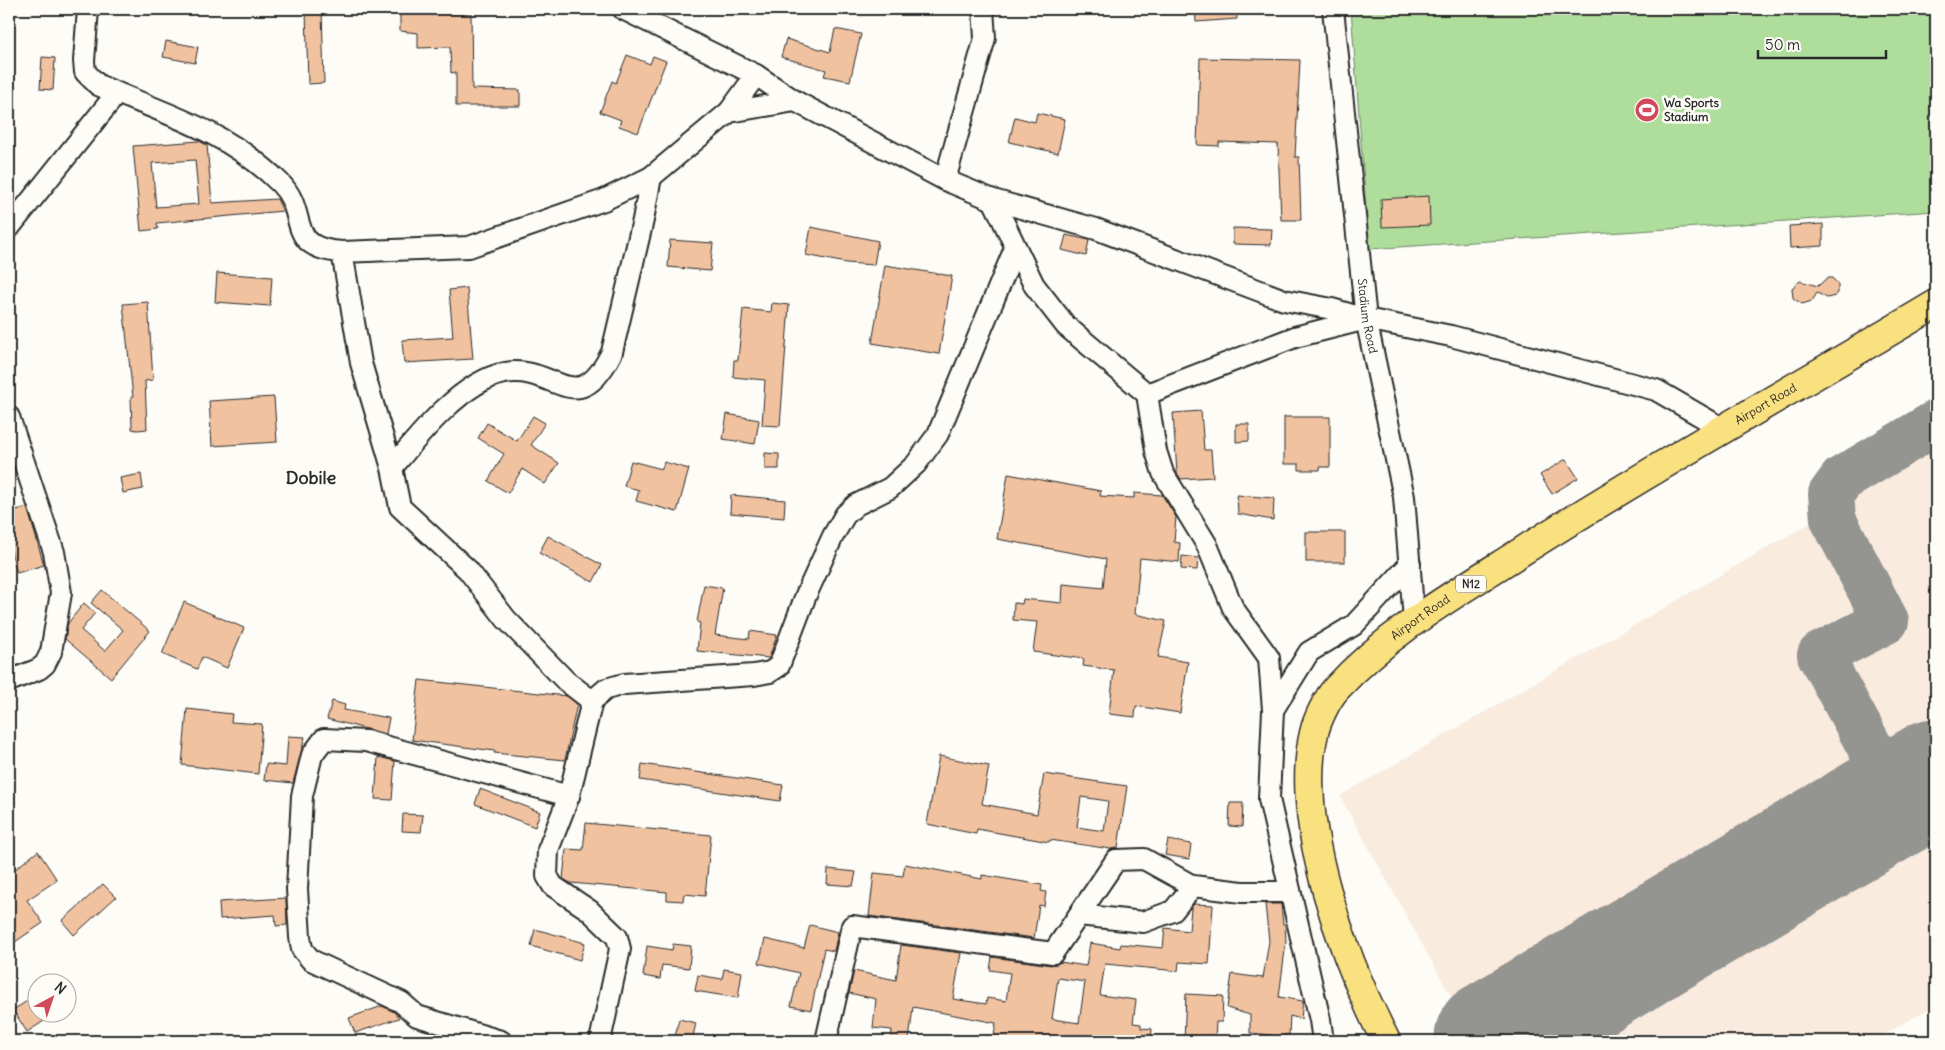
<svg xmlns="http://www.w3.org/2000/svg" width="1945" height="1050" font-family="Delius,sans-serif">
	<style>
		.built { fill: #f9ebdd }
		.green { fill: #aedd9c; stroke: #6c8464 }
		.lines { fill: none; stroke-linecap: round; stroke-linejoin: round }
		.taxiway { stroke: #949491; stroke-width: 46 }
		.runway { stroke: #949491; stroke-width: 115 }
		.building { fill: #f0c2a0; stroke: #2b2b2b; fill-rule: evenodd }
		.minor-casing { stroke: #2b2b2b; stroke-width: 24 }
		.highway-casing { stroke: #2b2b2b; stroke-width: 31 }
		.minor { stroke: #fdfcf7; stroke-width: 20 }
		.highway { stroke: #fae180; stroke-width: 28 }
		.labels { text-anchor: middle; stroke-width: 5; stroke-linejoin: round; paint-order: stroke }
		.shield { fill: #fdfcf7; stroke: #6a6a68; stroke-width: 1 }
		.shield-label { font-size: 11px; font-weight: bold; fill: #2b2b2b }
		.poi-label { font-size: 12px; font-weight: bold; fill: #2b2b2b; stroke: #fdfcf7; text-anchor: start }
		.street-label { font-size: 12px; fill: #2b2b2b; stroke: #fdfcf7 }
		.district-label { font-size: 18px; font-weight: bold; fill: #2b2b2b; stroke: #fdfcf7 }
	</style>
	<rect width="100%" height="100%" fill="#fdfcf7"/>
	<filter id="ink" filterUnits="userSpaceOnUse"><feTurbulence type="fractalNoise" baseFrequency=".02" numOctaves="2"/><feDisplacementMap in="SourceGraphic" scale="10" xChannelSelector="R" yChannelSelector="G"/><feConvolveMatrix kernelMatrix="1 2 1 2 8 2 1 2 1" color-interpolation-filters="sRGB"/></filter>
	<g filter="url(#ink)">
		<polygon class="built" points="1936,450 1936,1005 1872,1041 1476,1041 1340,796"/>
		<polygon class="green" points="1351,9 1936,9 1936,211 1369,249"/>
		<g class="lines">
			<polyline class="taxiway" points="1898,799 1820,655 1886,621 1833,519 1831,494 1842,479 1936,423"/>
			<polyline class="runway" points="1492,1038 1936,776"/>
		</g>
		<g class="building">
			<polygon points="306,9 322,9 324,83 308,84"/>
			<polygon points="400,9 436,9 436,13 471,13 472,89 520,90 520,106 456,106 456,72 451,73 450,47 418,48 418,33 400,31"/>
			<polygon points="1195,9 1236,9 1237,19 1196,22"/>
			<polygon points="835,29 861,34 850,81 824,76 826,70 781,57 786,39 830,52"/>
			<polygon points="166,41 198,47 195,63 163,57"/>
			<polygon points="627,55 650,64 653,56 666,61 638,133 619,126 621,120 600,112 612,81 616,83"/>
			<polygon points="42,57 55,58 53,90 40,89"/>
			<polygon points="1200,58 1300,60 1295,157 1299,157 1301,220 1281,220 1278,144 1219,142 1219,146 1197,145"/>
			<polygon points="1037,113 1065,119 1058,153 1009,142 1015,117 1035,122"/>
			<path d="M199 141 207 145 212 203 277 199 283 211 157 223 158 229 141 231 133 146ZM195 160 199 204 156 207 152 163Z"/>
			<polygon points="1429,196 1430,225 1382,227 1381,199"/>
			<polygon points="1823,224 1823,246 1790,248 1789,226"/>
			<polygon points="811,227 878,241 874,265 846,263 806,255"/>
			<polygon points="1233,228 1272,229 1271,245 1233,244"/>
			<polygon points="1066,235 1089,240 1086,256 1062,250"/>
			<polygon points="670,240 713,243 710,271 668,267"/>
			<polygon points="885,265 952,276 939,354 872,343"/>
			<polygon points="217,273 272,277 270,306 215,302"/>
			<polygon points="1827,278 1832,278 1838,284 1838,293 1835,296 1827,298 1817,293 1812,301 1802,304 1793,298 1792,288 1800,281 1818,286"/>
			<polygon points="467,288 473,359 404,363 402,340 453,337 449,290"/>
			<polygon points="148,302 153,380 145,381 147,429 137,430 132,429 131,397 133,397 123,304"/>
			<polygon points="772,303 789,305 780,426 762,425 765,380 733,377 734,360 738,360 743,309 771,312"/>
			<polygon points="274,397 277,442 212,446 209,401"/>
			<polygon points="1201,411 1204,450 1211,450 1213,477 1181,479 1177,473 1173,413"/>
			<polygon points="727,414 759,420 755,444 723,439"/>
			<polygon points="533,416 545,423 531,445 559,463 545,484 522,469 508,493 488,481 504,454 478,438 487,423 517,441"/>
			<polygon points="1284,417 1330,417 1330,467 1320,467 1320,470 1299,470 1299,464 1284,464"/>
			<polygon points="1236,424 1249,424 1249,441 1236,442"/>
			<polygon points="765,453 779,454 779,469 765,469"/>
			<polygon points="1566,459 1578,478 1552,494 1540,475"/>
			<polygon points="631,461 662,469 664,462 689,469 677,512 636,501 639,490 624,486"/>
			<polygon points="141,474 143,489 123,493 120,478"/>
			<polygon points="1008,474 1101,491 1100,496 1134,498 1134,493 1162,495 1176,517 1174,542 1180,543 1179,562 1140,558 1135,614 1166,621 1158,657 1188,662 1180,713 1136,706 1135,717 1109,714 1114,670 1083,666 1084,659 1033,652 1037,622 1013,620 1014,603 1022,604 1023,599 1062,603 1063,584 1103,588 1106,559 997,539"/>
			<polygon points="731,495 785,500 784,518 730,513"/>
			<polygon points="1237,495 1274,498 1273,520 1238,514"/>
			<polygon points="27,507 44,565 17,573 9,544 9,512"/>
			<rect x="1306" y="532" width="39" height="30"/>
			<polygon points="548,536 602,565 593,582 539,553"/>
			<polygon points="1182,556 1198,558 1197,570 1181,569"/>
			<polygon points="704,585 723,588 715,635 749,639 750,631 777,635 769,658 697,651 700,623 697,622"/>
			<polygon points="102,590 150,631 111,678 65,639 68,623 84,603 95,613 81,630 105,651 123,630 91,603"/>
			<polygon points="184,602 244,628 227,668 202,657 197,669 162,654"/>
			<polygon points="419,680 567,696 577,704 565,760 494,753 495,751 412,740"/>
			<polygon points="332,701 345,705 344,710 389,718 386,734 327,719"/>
			<polygon points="187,709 232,714 231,722 262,724 258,774 182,765"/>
			<polygon points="288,736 305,737 293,783 264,780 266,764 286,766"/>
			<path d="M939 756 989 766 982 804 1037 814 1044 774 1127 786 1118 848 1111 849 1050 840 1049 842 977 829 976 834 927 824ZM1081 797 1108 801 1104 831 1077 827Z"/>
			<polygon points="378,757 395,761 392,800 375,799"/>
			<polygon points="642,764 783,785 780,801 640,780"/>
			<polygon points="480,789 540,812 535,827 475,804"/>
			<polygon points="1230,803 1243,803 1242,827 1229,826"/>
			<polygon points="403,814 423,815 421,832 402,831"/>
			<polygon points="586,823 711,835 705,896 684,894 683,901 667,900 667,892 571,883 563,879 566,849 583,850"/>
			<polygon points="1168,840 1191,844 1189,859 1165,855"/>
			<polygon points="38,851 57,880 27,900 43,923 9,946 9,874"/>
			<polygon points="905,864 982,879 982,875 1042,885 1041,891 1046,892 1044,906 1039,905 1034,938 869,916 874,873 903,876"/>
			<polygon points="828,869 856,872 853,886 827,884"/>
			<polygon points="103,884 116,897 74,935 62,921"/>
			<polygon points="286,898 287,925 276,926 275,915 220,919 219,902"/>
			<path d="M1194 904 1213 905 1209 964 1179 962 1178 971 1105 964 1100 995 1136 1000 1133 1023 1141 1024V1028L1152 1029 1151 1041H993L996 1023 913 1007 909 1041H891L892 1030 873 1028 876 999 849 993 854 971 896 980 901 945 961 953 953 999 986 1004 987 998 1006 1001 1010 973 990 970 992 957 1051 965 1060 962 1086 966 1090 943 1120 948 1121 944 1163 948 1165 928 1189 931 1191 908ZM1058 978 1085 982 1079 1023 1052 1019Z"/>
			<polygon points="1265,904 1281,904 1283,924 1285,924 1286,942 1279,997 1303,1001 1301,1019 1290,1016 1289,1035 1284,1035 1283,1040 1270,1039 1271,1035 1250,1033 1250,1015 1227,1008 1232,974 1263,978 1269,941"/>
			<polygon points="810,925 838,932 834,951 824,949 811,1010 791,1006 799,973 759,963 765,939 804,948"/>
			<polygon points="535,929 585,943 580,960 531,946"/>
			<polygon points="673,944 691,946 689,968 662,965 660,979 643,976 647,946 672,950"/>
			<polygon points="724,969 742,972 738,998 695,991 698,975 722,979"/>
			<polygon points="38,994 38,1012 58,1012 27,1032 13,1010"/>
			<polygon points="1186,994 1223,996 1222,1022 1216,1022 1215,1041 1184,1041"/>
			<polygon points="382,1006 394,1012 399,1018 355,1033 349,1018"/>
			<polygon points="679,1019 696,1023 692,1041 674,1041"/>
		</g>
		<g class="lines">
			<defs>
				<g id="minor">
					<path d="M88 9 84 61 85 72 98 85C165 114 226 130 280 183 310 213 283 248 342 252L469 247 604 200 651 177 729 112 756 75"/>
					<polyline points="623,9 756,75 795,101 945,180 993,200 1096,229 1284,300 1332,309 1366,319 1451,336 1656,390 1725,430"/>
					<path id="s1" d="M1333 9 1366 319 1404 497 1414 620"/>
					<polyline points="729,112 795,101"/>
					<polyline points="945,180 985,38 983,9"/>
					<polyline points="993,200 1034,285 1066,326 1147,394 1156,451 1163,473 1207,545 1233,608 1269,658 1273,710 1269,799 1320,1020 1323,1041"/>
					<polyline points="9,228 117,93"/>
					<polyline points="342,252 361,363 392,468 400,507 468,570 506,619 566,681 592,701"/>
					<polyline points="1147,394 1295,337 1366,319"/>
					<polyline points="9,417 54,552 61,593 51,652 45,664 39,669 9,681"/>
					<path d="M392 468C418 436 463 380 505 373 555 364 577 423 612 352L643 220 651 177"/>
					<polyline points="1273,710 1309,652 1354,625 1410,564"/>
					<polyline points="1079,915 1143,922 1173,911 1193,886"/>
					<polyline points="501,1041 417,1016 401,1002 311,960 302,949 300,937 297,889 302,796 312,755 324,739 366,741 569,796"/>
					<polyline points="600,1041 620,949 617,937 589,910 553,886 547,876 548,850 569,796 592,701 606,689 624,684 754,675 770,672 779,666 806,595 833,536 845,515 856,505 890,488 916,464 938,434 1015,248"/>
					<polyline points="826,1041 852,926 1053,953 1116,860 1144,859 1193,886 1242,892 1290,892"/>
				</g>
				<g id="highway">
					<path id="s2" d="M1386 1041C1345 962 1293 822 1314 733 1317 720 1327 699 1336 689 1389 631 1458 592 1524 550 1659 464 1799 386 1936 304"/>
				</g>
			</defs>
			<use href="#minor" class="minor-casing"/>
			<use href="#highway" class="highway-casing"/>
			<use href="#minor" class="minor"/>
			<use href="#highway" class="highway"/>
		</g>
	</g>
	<defs>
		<symbol id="stadium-disc" viewBox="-11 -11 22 22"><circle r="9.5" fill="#d1495b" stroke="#fdfcf7"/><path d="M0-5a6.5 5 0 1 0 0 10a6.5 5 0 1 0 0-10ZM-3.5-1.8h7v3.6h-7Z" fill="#fff"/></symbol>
	</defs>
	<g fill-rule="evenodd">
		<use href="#stadium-disc" x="1633" y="96" width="28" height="28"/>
	</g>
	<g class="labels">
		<rect class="shield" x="1456" y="575.5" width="30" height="17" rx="4"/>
		<g class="shield-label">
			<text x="1471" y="588">N12</text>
		</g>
		<g class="poi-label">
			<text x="1664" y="107">Wa Sports<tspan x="1664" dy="14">Stadium</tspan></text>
		</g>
		<g class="street-label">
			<text dy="4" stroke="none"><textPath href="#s1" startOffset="309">Stadium Road</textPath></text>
			<text dy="4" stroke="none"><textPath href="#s2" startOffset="888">Airport Road</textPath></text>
			<text dy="4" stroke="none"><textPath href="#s2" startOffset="482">Airport Road</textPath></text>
		</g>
		<g class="district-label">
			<text x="311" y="484">Dobile</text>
		</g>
	</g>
	<rect width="1945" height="1050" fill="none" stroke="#fdfcf7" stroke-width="30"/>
	<rect x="15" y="15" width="1915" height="1020" fill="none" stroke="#2b2b2b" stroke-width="2" filter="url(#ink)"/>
	<g transform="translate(52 998) rotate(40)"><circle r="24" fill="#fdfcf7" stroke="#a9a8a5"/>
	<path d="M0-4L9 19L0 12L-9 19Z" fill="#d1495b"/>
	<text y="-8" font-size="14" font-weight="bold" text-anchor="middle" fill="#2b2b2b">N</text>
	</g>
	<path d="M1758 50v8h128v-8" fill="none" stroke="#2b2b2b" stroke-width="2.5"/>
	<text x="1765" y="50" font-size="15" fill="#2b2b2b" stroke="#fdfcf7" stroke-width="4" paint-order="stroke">50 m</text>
</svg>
